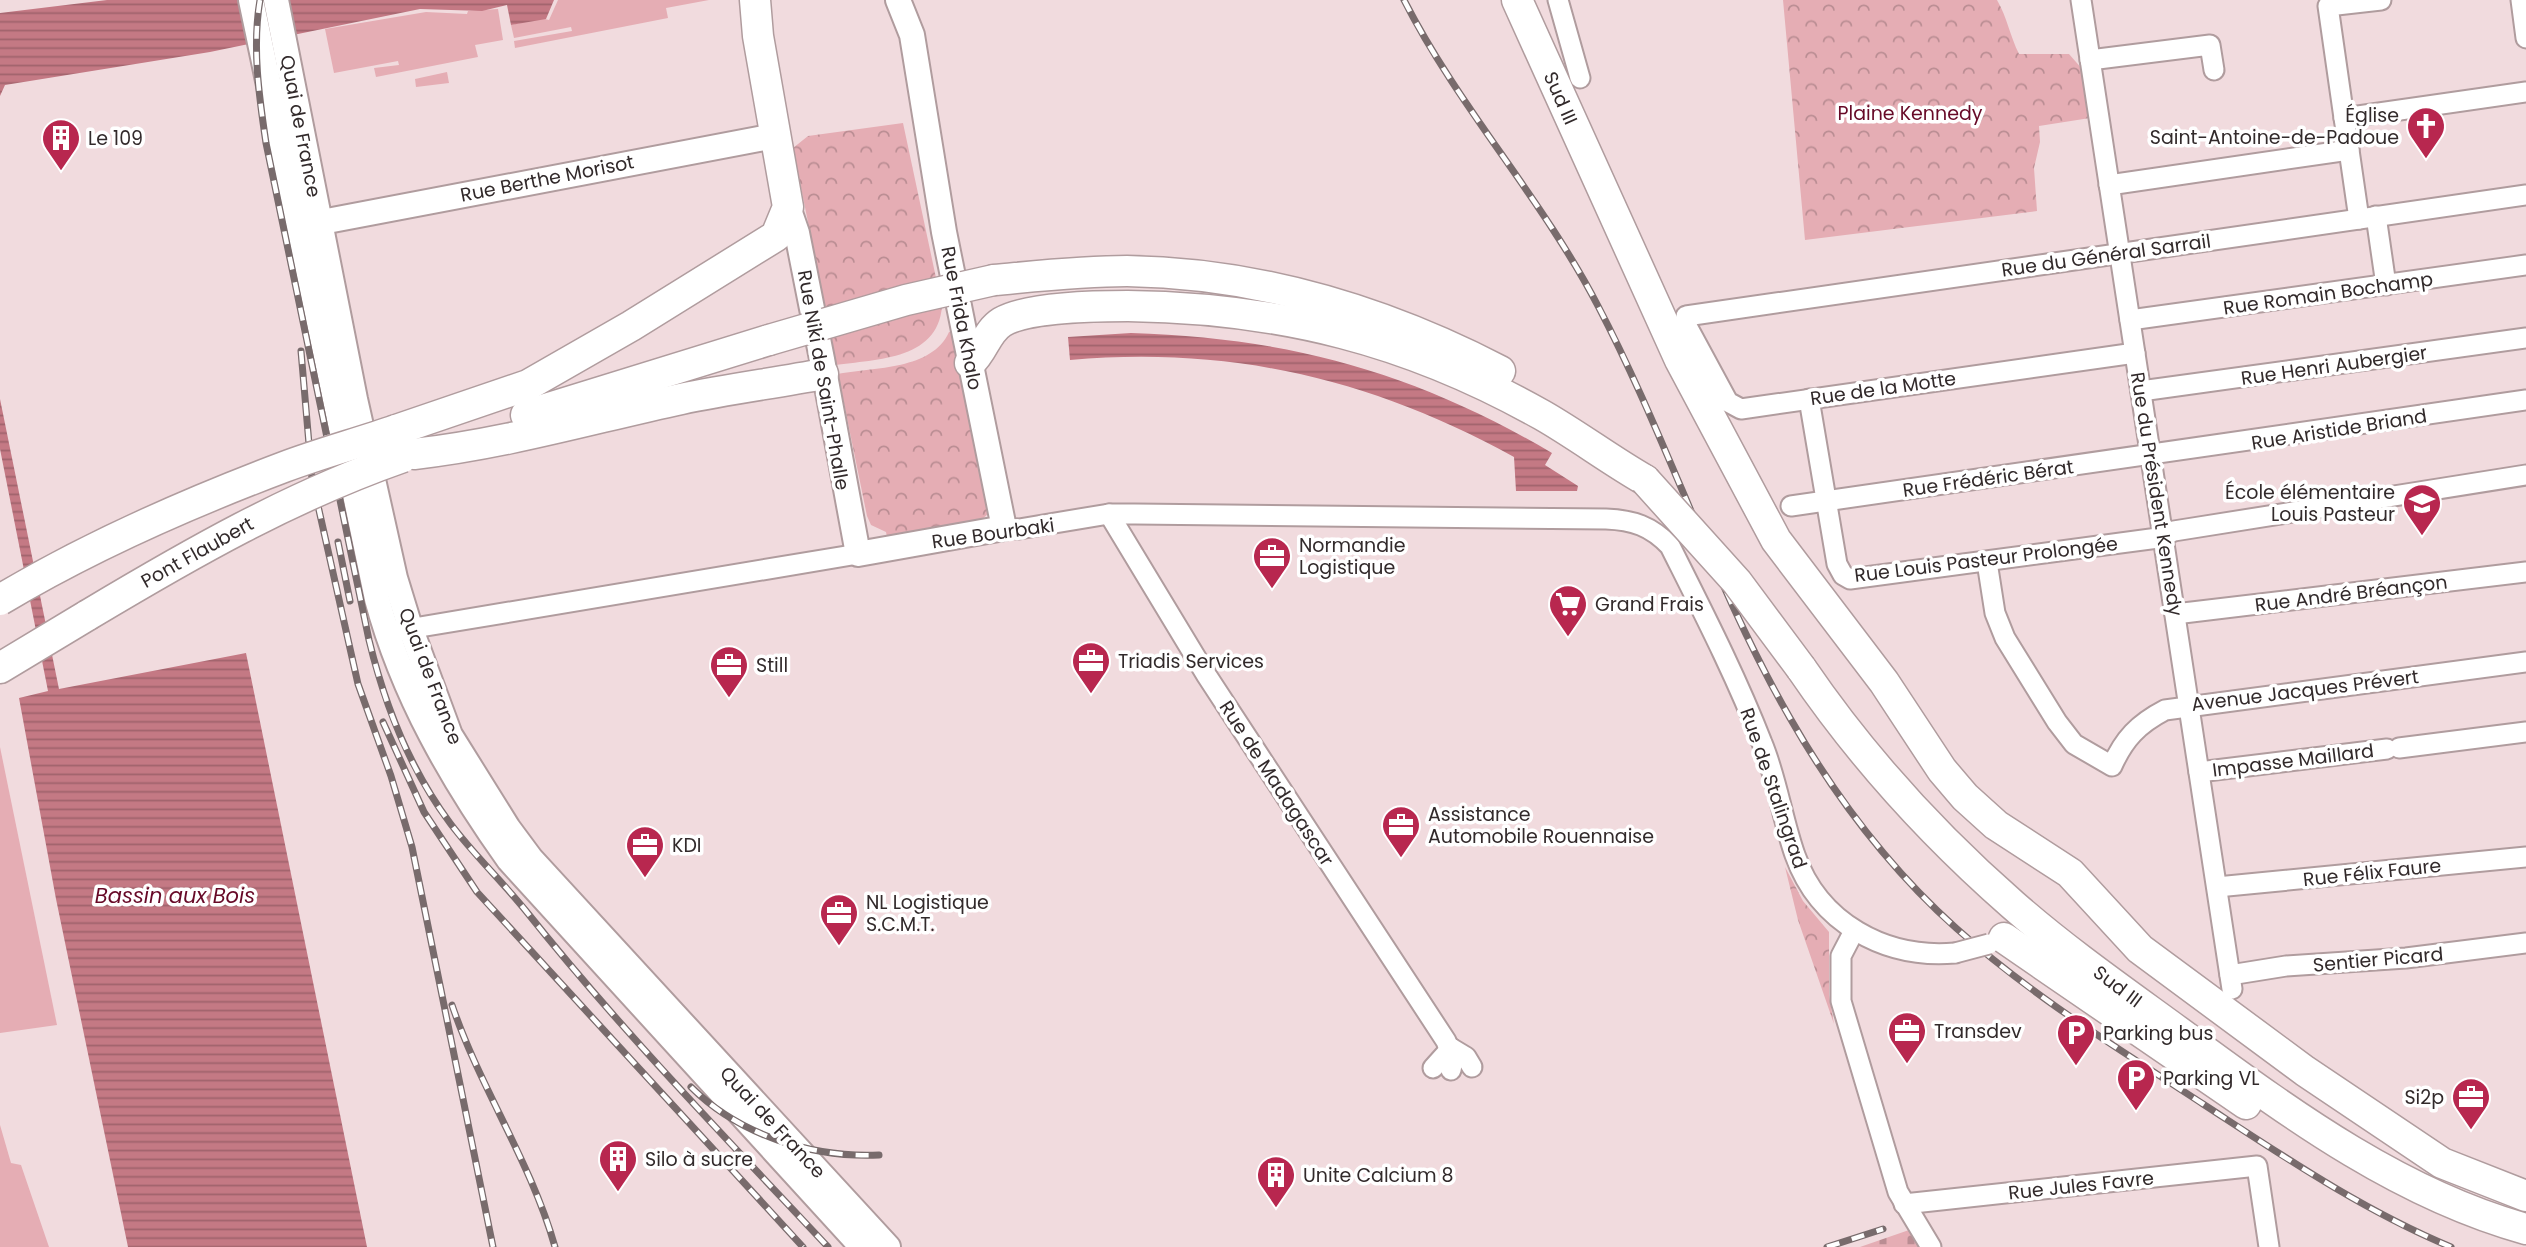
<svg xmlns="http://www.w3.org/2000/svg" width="2526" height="1247" font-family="Poppins,sans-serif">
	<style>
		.green { fill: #e5adb4 }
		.forest { fill: url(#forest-crowns) }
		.cemetery { fill: url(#cemetery-stones) }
		.water { fill: url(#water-rules) }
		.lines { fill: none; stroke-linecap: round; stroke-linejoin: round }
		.minor-casing { stroke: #b09c9e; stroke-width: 23 }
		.major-casing { stroke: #b09c9e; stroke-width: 28 }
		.highway-casing { stroke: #b09c9e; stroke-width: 33 }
		.minor { stroke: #fff; stroke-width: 19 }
		.major { stroke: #fff; stroke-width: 24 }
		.highway { stroke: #fff; stroke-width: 30 }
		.rail-casing { stroke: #786b6c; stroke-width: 7 }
		.rail { stroke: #fff; stroke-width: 4.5; stroke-dasharray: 13; stroke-linecap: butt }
		.minor-bridge-casing { stroke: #b09c9e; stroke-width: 23; stroke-linecap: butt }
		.highway-bridge-casing { stroke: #b09c9e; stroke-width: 33; stroke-linecap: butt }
		.minor-bridge { stroke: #fff; stroke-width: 19 }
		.highway-bridge { stroke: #fff; stroke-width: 30 }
		.labels { text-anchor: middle; stroke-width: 7; stroke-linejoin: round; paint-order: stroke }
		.street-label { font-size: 19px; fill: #322a2b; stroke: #fff }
		.park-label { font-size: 19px; fill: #670927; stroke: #fff }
		.poi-label { font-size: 19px; fill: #322a2b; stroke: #fff; text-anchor: start }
		.water-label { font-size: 21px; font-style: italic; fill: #670927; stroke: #fff }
	</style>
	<defs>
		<pattern id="forest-crowns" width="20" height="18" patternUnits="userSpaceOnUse" patternTransform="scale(1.75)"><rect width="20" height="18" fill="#e5adb4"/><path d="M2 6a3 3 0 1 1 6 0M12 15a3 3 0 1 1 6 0" fill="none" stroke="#ba8d93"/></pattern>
		<pattern id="cemetery-stones" width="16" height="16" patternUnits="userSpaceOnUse" patternTransform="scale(1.75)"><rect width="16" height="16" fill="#e5adb4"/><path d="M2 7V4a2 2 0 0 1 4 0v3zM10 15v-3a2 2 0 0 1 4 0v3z" fill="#ba8d93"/></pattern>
		<pattern id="water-rules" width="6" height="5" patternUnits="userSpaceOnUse" patternTransform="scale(1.75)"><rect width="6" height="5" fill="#c47984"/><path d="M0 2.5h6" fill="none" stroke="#a0636c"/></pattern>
	</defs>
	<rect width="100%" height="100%" fill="#f1dbde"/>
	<g class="green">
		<polygon points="558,0 709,0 666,8 668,18 515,48 514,41 572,31 571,27 514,38 511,25 541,18 549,20"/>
		<polygon points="498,9 503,40 475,45 478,57 376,77 374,68 399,65 398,61 334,73 325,29 426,12 467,14 468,11"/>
		<polygon points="447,72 449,83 416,87 415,79"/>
		<polygon points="0,747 57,1025 0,1033"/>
		<polygon points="0,1125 11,1163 21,1165 49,1247 0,1247"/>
	</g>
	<g class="forest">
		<path d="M1783 0H1997C2007 17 2010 36 2019 54H2069L2083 70 2090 118 2039 126 2040 142 2034 168 2037 211 1805 240Z"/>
		<path d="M903 123 942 306C938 362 872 359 829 366L804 239 811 237 793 148 808 136Z"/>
		<path d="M957 330 989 513 979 522 887 537 886 532 871 525 867 516 838 374C875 367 932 370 949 332Z"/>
		<polygon points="1785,867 1803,901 1829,932 1829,995 1834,1024 1798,920"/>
	</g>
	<polygon class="cemetery" points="1909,1230 1922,1247 1860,1247"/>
	<g class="water">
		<polygon points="107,0 554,0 546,19 511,25 507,5 482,11 420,9 210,52 5,85 0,96 0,13"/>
		<path d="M1131 333C1290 338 1414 372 1552 453L1545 465 1578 486 1577 491H1516L1514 457C1372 379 1232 346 1070 360L1068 337Z"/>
		<polygon points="0,399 59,689 246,653 367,1247 128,1247 56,899 19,698 48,691 0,449"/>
	</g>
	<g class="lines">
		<defs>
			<g id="minor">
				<polyline points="1558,0 1580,78"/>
				<polyline points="2081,0 2232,989"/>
				<polyline points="2521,0 2526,38"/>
				<polyline points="2090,60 2210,45 2214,70"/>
				<polyline points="2344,118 2328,6 2381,0"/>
				<polyline points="2349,150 2359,219"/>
				<polyline points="2109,185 2349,150 2344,118 2526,92"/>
				<polyline points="2376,216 2386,285"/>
				<polyline points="2130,320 2526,265"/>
				<polyline points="2135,353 1741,409 1728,402 1688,328 1686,316 2526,195"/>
				<polyline points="2141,391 2526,338"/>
				<polyline points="1809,399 1837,564 1843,575 1850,579 2158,538 2174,531 2526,475"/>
				<polyline points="1791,506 2526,400"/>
				<polyline points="1109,514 1207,676 1446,1041 1453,1060 1451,1070"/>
				<path d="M1004 528 1019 529 1109 514H1135L1606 519C1633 520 1651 526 1670 546 1702 610 1736 676 1762 743 1777 779 1782 818 1795 855 1819 923 1885 959 1955 953"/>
				<path d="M1987 562 1995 613 2005 638 2057 722 2074 744 2112 766C2124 739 2138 724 2165 710L2526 662"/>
				<polyline points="2175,614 2526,572"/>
				<polyline points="396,631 858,554"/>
				<polyline points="2399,748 2526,732"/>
				<polyline points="2199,772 2387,749"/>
				<polyline points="2217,887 2526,857"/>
				<polyline points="1854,931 1841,956 1841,1001 1898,1192 1931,1247"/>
				<polyline points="2230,975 2286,966 2406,958 2526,943"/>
				<polyline points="1451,1048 1466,1057 1472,1067"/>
				<polyline points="1433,1068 1451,1048"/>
				<polyline points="1904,1204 2257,1166 2269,1247"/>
			</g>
			<g id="major">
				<path d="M251 0 377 599C403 695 452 780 509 860L862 1247"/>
				<polyline points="276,0 355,399 395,578 410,627 450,735 508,828 531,859 888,1247"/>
				<polyline points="788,207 797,233 822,359 858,554 1004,528 944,232 912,35 898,0"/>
				<polyline points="306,225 775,136"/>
			</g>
			<g id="highway">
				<polyline points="1517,0 1680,360 1776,540 1884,682 1942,770 1965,797 1996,825 2070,873 2140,949 2305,1071 2442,1163 2526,1196"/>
				<path d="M994 280C1038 276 1082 271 1127 271 1257 273 1384 311 1500 371"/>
				<path d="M970 363C984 351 986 332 1002 322 1027 307 1098 306 1128 306 1281 308 1409 340 1542 415 1577 435 1610 460 1645 480"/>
				<polyline points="526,415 769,340"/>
				<polyline points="396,430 528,385 631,326 776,236 788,207 758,36 755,0"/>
				<path d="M414 454C504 444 593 418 681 399 728 389 776 383 823 374"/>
				<polyline points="0,668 88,615"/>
				<path d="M1801 668C1861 756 1933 835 2013 905 2070 955 2133 998 2194 1043 2296 1118 2403 1195 2526 1229"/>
				<polyline points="2004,938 2246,1104"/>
			</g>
		</defs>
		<use href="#minor" class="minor-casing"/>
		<use href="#major" class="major-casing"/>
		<use href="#highway" class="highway-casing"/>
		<use href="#minor" class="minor"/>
		<use href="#major" class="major"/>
		<use href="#highway" class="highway"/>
		<defs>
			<g id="rail">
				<path d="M260 0C252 47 259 96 266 143L369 640C385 706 409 768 450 823 473 854 502 881 526 911 620 1029 725 1137 828 1247"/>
				<path d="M1404 0C1459 108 1542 198 1598 306 1668 440 1714 586 1790 718 1834 795 1890 869 1956 928 2032 996 2119 1049 2203 1104 2283 1156 2362 1210 2451 1247"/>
				<polyline points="301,351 312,479 358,684 391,776 412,847 493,1247"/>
				<polyline points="338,542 350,601"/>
				<polyline points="383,722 424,812 477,892 803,1247"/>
				<path d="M452 1005C480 1088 531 1162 555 1247"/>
				<path d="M691 1087C739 1135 812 1158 879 1155"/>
				<polyline points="1827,1247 1883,1229"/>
			</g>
		</defs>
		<use href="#rail" class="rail-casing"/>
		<use href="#rail" class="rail"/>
		<defs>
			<polyline id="minor-bridge" points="1955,953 1989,944"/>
			<g id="highway-bridge">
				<polyline points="769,340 906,300 994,280"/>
				<polyline points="1645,480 1737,582 1801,668"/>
				<path d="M0 600C90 546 186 504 284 467 321 453 359 443 396 430"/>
				<path d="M88 615C190 554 291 496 403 457"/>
			</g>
		</defs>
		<use href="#minor-bridge" class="minor-bridge-casing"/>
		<use href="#highway-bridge" class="highway-bridge-casing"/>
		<use href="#minor-bridge" class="minor-bridge"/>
		<use href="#highway-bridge" class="highway-bridge"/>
	</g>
	<defs>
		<symbol id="church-pin" viewBox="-11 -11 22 30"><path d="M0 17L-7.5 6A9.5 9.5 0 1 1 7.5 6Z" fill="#b8274f" stroke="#fff"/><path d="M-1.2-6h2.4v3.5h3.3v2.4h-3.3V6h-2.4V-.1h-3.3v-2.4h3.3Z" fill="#fff"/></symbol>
		<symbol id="building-pin" viewBox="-11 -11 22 30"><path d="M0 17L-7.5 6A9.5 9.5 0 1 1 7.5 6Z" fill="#b8274f" stroke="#fff"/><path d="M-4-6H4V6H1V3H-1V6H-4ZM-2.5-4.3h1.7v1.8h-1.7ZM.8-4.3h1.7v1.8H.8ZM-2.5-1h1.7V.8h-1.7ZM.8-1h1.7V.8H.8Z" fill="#fff"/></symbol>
		<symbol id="school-pin" viewBox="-11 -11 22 30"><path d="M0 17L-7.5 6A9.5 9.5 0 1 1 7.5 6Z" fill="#b8274f" stroke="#fff"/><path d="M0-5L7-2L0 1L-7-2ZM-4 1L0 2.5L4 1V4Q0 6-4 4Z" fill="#fff"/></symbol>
		<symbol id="office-pin" viewBox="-11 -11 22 30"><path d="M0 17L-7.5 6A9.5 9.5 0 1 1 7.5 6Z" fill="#b8274f" stroke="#fff"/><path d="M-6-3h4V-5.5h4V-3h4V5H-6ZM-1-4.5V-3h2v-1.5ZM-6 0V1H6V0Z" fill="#fff"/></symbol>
		<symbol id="supermarket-pin" viewBox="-11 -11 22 30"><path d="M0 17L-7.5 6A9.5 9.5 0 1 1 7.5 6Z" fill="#b8274f" stroke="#fff"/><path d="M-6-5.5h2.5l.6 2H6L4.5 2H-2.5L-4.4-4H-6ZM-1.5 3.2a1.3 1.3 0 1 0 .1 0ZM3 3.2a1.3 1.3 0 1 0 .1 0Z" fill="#fff"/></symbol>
		<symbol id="parking-pin" viewBox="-11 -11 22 30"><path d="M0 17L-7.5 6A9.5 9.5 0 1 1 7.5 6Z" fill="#b8274f" stroke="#fff"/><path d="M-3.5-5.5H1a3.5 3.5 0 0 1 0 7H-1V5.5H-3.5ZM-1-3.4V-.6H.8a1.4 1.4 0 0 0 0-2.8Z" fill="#fff"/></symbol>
	</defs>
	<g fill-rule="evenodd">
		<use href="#church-pin" x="2404" y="104" width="44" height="60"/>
		<use href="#building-pin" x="39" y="116" width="44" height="60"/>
		<use href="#school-pin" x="2400" y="481" width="44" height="60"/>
		<use href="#office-pin" x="1250" y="534" width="44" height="60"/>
		<use href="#supermarket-pin" x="1546" y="582" width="44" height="60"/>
		<use href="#office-pin" x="1069" y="639" width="44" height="60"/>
		<use href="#office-pin" x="707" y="643" width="44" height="60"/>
		<use href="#office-pin" x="1379" y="803" width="44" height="60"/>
		<use href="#office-pin" x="623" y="823" width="44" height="60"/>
		<use href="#office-pin" x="817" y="891" width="44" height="60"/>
		<use href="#office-pin" x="1885" y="1009" width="44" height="60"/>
		<use href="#parking-pin" x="2054" y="1011" width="44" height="60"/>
		<use href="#parking-pin" x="2114" y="1056" width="44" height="60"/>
		<use href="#office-pin" x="2449" y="1075" width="44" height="60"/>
		<use href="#building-pin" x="596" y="1137" width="44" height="60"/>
		<use href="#building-pin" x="1254" y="1153" width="44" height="60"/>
	</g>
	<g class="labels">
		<g class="street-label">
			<text transform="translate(1561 98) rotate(66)" y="7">Sud III</text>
			<text transform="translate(301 126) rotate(79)" y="7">Quai de France</text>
			<text transform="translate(547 178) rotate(-11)" y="7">Rue Berthe Morisot</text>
			<text transform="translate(2106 255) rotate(-8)" y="7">Rue du Général Sarrail</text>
			<text transform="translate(2328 293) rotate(-8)" y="7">Rue Romain Bochamp</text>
			<text transform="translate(962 318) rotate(79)" y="7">Rue Frida Khalo</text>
			<text transform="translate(2334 365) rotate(-8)" y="7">Rue Henri Aubergier</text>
			<text transform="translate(824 380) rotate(80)" y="7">Rue Niki de Saint-Phalle</text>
			<text transform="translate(1883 388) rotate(-8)" y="7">Rue de la Motte</text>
			<text transform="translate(2339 429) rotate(-9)" y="7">Rue Aristide Briand</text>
			<text transform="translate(1988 478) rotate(-8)" y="7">Rue Frédéric Bérat</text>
			<text transform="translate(2157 494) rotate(81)" y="7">Rue du Président Kennedy</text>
			<text transform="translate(993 533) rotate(-8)" y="7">Rue Bourbaki</text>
			<text transform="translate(197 552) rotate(-29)" y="7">Pont Flaubert</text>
			<text transform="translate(1986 559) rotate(-7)" y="7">Rue Louis Pasteur Prolongée</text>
			<text transform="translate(2351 593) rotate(-7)" y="7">Rue André Bréançon</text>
			<text transform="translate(431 676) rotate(69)" y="7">Quai de France</text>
			<text transform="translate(2305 690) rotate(-7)" y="7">Avenue Jacques Prévert</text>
			<text transform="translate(2293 760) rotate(-7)" y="7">Impasse Maillard</text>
			<text transform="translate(1277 783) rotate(57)" y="7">Rue de Madagascar</text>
			<text transform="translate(1774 788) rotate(71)" y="7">Rue de Stalingrad</text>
			<text transform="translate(2372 872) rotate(-6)" y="7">Rue Félix Faure</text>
			<text transform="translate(2378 959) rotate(-5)" y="7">Sentier Picard</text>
			<text transform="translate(2118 986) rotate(37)" y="7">Sud III</text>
			<text transform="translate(773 1122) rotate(47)" y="7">Quai de France</text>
			<text transform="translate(2081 1185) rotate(-6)" y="7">Rue Jules Favre</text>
		</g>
		<g class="park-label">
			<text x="1910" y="120">Plaine Kennedy</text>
		</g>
		<g class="poi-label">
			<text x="2399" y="122" text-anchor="end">Église<tspan x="2399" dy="22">Saint-Antoine-de-Padoue</tspan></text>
			<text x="88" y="145">Le 109</text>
			<text x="2395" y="499" text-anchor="end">École élémentaire<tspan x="2395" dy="22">Louis Pasteur</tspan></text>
			<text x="1299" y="552">Normandie<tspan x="1299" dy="22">Logistique</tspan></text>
			<text x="1595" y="611">Grand Frais</text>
			<text x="1118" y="668">Triadis Services</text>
			<text x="756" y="672">Still</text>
			<text x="1428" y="821">Assistance<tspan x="1428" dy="22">Automobile Rouennaise</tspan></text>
			<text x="672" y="852">KDI</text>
			<text x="866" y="909">NL Logistique<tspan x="866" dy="22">S.C.M.T.</tspan></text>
			<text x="1934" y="1038">Transdev</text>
			<text x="2103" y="1040">Parking bus</text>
			<text x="2163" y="1085">Parking VL</text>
			<text x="2444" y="1104" text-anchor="end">Si2p</text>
			<text x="645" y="1166">Silo à sucre</text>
			<text x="1303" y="1182">Unite Calcium 8</text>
		</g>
		<g class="water-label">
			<text x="175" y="903">Bassin aux Bois</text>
		</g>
	</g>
</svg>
